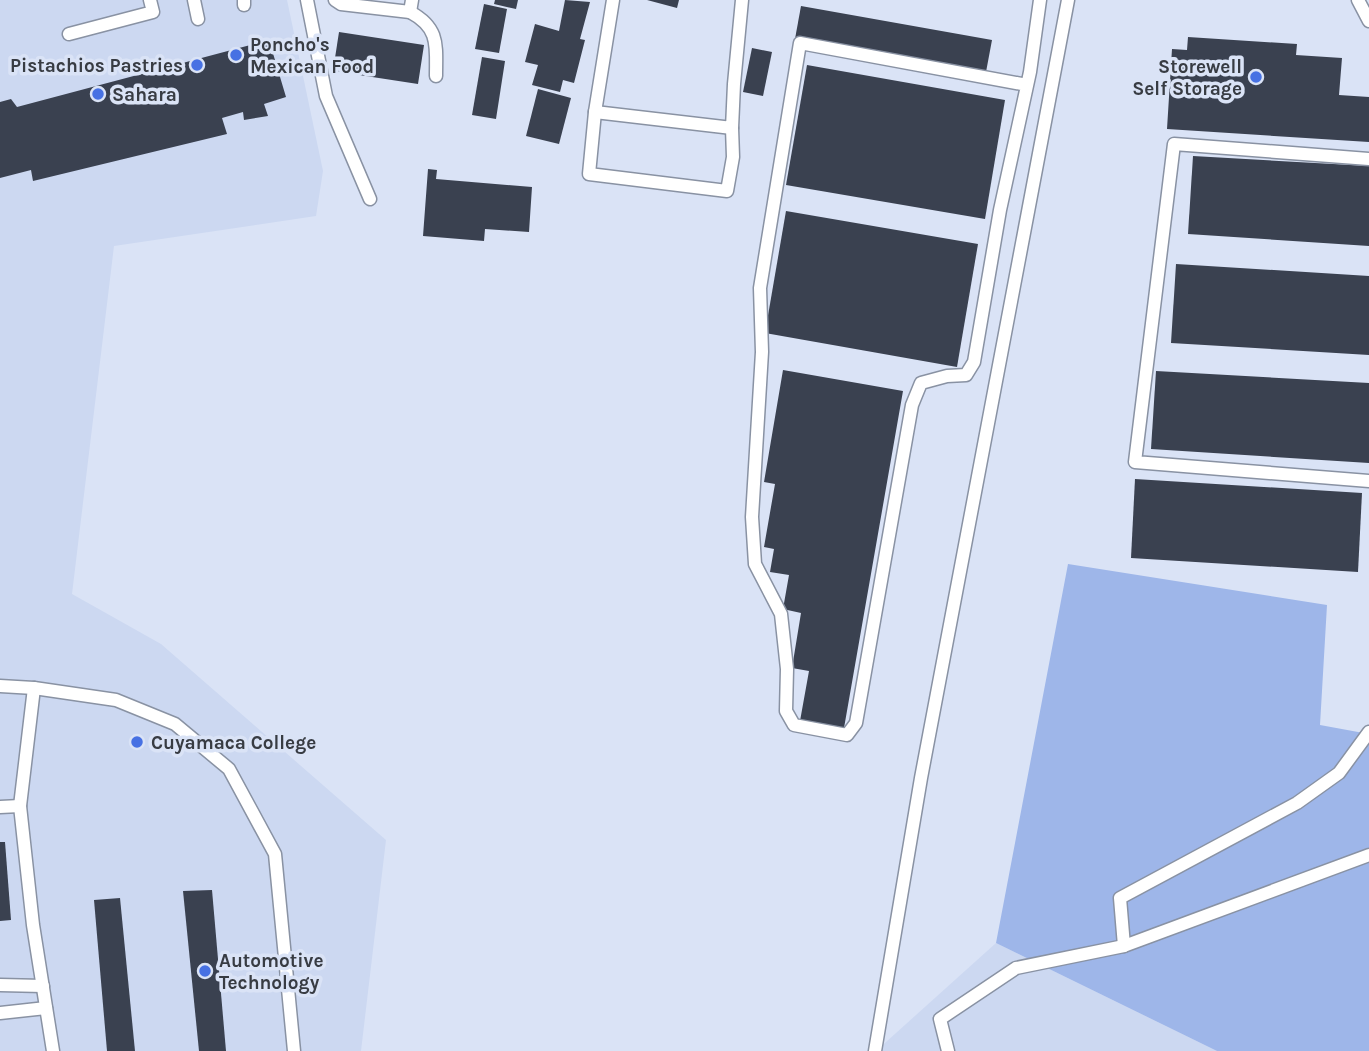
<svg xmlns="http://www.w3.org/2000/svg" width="1369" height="1051" font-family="Karla,sans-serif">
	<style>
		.built { fill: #ccd8f1 }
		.green { fill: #9eb6e9 }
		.building { fill: #3a4150 }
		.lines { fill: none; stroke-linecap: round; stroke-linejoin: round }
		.service-casing { stroke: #8992a3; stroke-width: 15 }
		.service { stroke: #fff; stroke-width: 12 }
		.poi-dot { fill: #4771e3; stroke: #dae3f6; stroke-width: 2.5 }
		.labels { text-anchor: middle; stroke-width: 7; stroke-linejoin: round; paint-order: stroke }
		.poi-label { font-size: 19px; font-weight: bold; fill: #383c43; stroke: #dae3f6; text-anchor: start }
	</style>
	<rect width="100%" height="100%" fill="#dae3f6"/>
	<g class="built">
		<polygon points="0,0 287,0 323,171 316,216 114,246 72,594 161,644 386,840 361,1051 0,1051"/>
		<polygon points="996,943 1217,1051 876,1051"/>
	</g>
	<polygon class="green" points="1068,564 1327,605 1320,725 1369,734 1369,1051 1217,1051 996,943"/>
	<g class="building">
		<polygon points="495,0 518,0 516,9 494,4"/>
		<polygon points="565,0 590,2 580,39 585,40 574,83 563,80 560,92 532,85 538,65 525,62 535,24 559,31"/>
		<polygon points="647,0 679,0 677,8"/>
		<polygon points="484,4 507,9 499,53 475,49"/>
		<polygon points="801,6 992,40 986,72 795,39"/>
		<polygon points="339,32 424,45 418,84 333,71"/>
		<polygon points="1188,37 1297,44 1296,55 1342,58 1339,95 1369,97 1369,142 1167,129 1172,49 1187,50"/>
		<polygon points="269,40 286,97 264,104 268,116 244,120 243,112 222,118 227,134 33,181 31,170 0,178 0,102 11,99 17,107"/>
		<polygon points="752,48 772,52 763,96 743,92"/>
		<polygon points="482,57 505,61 496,119 472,115"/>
		<polygon points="807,65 1005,100 985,219 786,185"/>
		<polygon points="538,89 571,98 559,144 526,136"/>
		<polygon points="1193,156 1369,166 1369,246 1188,234"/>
		<polygon points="428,169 437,170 436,179 532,187 529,232 485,229 484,241 423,236"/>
		<polygon points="786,211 978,244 957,367 765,333"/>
		<polygon points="1176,264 1369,276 1369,355 1171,343"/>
		<polygon points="783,370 903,391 844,728 800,721 809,671 792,668 801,613 783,609 789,575 770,572 774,549 764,547 775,484 764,482"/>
		<polygon points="1156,371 1369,383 1369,463 1151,449"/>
		<polygon points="1135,479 1362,493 1358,572 1131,558"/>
		<polygon points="0,842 5,842 11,920 0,921"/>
		<polygon points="212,890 226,1051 199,1051 183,891"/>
		<polygon points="120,898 135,1051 107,1051 94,900"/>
	</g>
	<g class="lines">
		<defs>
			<g id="service">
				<polyline points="194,0 198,19"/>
				<polyline points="244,0 244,5"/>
				<polyline points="307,0 326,96 370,199"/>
				<polyline points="335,0 341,4 410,12 412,0"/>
				<polyline points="613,0 595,112 732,128 734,84 742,0"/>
				<polyline points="1358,0 1369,21"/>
				<path d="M410 12C440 28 436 46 436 76"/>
				<polyline points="69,34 153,12 150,0"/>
				<polyline points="1027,85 800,43 760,288 762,352 752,517 755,564 781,614 787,669 786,711 794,725 847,735 856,723 912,405 921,383 947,376 966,375 974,362 1000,210 1030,72 1040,0"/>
				<polyline points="595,112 589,174 727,191 733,157 732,128"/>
				<polyline points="1369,159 1174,144 1135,462 1369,481"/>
				<polyline points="0,686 34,688 116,700 175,724 229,769 275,854 294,1051"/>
				<polyline points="34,688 20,806 33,925 53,1051"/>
				<polyline points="0,807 20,806"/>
				<polyline points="1124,946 1120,898 1297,803 1339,773 1369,732"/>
				<polyline points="0,985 43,986"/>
				<polyline points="0,1013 46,1008"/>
				<polyline points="875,1051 921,778 1068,0"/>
				<polyline points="948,1051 940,1019 1016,968 1124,946 1369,855"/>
			</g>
		</defs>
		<use href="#service" class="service-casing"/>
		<use href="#service" class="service"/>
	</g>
	<g class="poi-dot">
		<circle cx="236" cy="55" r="7"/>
		<circle cx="197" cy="65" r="7"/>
		<circle cx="1256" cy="77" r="7"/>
		<circle cx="98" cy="94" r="7"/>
		<circle cx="137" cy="742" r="7"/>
		<circle cx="205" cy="971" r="7"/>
	</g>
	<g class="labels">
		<g class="poi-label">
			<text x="250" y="51">Poncho's<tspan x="250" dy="22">Mexican Food</tspan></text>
			<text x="183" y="72" text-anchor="end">Pistachios Pastries</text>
			<text x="1242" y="73" text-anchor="end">Storewell<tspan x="1242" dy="22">Self Storage</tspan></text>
			<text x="112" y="101">Sahara</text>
			<text x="151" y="749">Cuyamaca College</text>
			<text x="219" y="967">Automotive<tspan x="219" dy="22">Technology</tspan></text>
		</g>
	</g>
</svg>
